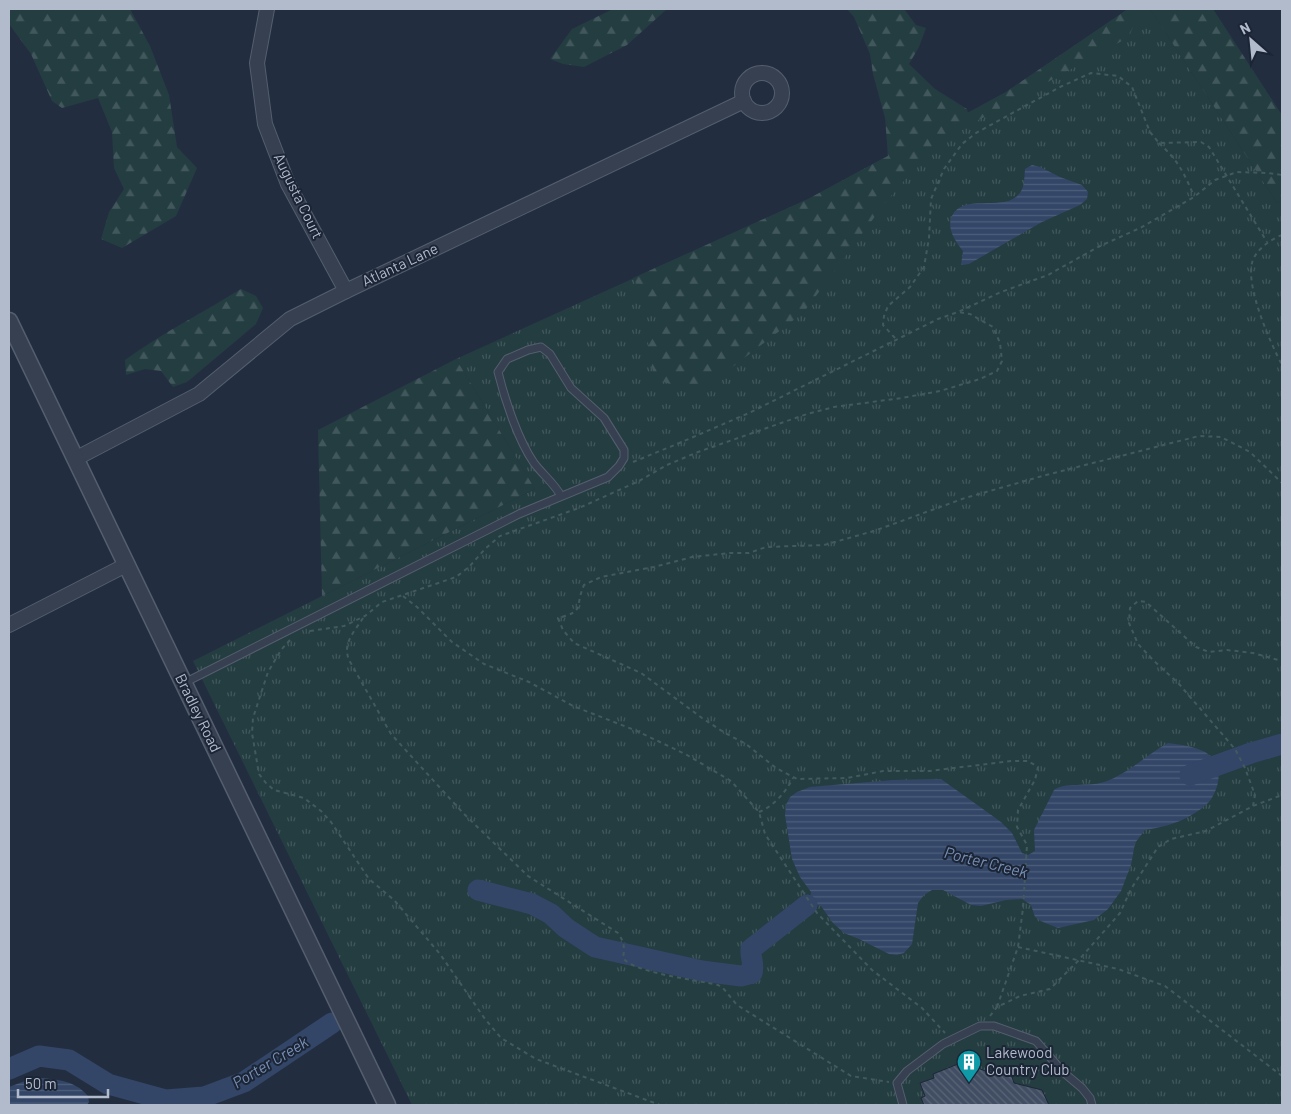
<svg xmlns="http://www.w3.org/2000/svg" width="1291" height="1114" font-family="Barlow,sans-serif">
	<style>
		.grass { fill: url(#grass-tufts) }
		.forest { fill: url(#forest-firs) }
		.water { fill: url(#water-rules) }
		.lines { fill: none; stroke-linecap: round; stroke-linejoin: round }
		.river { stroke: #334667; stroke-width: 21 }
		.building { fill: url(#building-back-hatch); stroke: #1d2737 }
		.service-casing { stroke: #545e6e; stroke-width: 9 }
		.minor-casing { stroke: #545e6e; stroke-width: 16 }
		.tertiary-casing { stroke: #545e6e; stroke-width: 19 }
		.path { stroke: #425a5e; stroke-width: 2; stroke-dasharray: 4 4; stroke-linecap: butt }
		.service { stroke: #364050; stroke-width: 7 }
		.minor { stroke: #364050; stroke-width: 14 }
		.tertiary { stroke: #364050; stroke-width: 16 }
		.labels { text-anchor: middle; stroke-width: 4; stroke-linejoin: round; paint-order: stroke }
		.street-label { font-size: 15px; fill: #b2bbcb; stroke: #1b2535 }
		.poi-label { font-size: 15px; fill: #b2bbcb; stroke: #1b2535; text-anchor: start }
		.water-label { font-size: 16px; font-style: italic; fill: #788fb5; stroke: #1b2535 }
	</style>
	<defs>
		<pattern id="grass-tufts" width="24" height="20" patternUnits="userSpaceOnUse" patternTransform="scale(1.25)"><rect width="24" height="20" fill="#243d41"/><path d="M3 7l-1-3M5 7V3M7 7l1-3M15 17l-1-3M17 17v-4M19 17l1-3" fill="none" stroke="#41575b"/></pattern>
		<pattern id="forest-firs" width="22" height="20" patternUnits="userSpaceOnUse" patternTransform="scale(1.25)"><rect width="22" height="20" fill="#243d41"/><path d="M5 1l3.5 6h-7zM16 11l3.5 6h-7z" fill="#41575b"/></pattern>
		<pattern id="water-rules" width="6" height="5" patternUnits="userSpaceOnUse" patternTransform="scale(1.25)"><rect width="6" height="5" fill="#334667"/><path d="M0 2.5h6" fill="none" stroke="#4e5f7b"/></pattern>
		<pattern id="building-back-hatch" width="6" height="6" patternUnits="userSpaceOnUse" patternTransform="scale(1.25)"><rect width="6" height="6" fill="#414d62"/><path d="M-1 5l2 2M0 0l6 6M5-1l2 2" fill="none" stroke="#5a6577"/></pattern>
	</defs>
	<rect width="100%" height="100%" fill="#222e40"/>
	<polygon class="grass" points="1128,9 1150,9 1277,203 1282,200 1282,1105 412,1105 193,661 535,489 456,359 808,199 1006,92"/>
	<g class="forest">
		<polygon points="9,9 130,9 150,46 169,95 177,147 197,168 176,216 122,248 101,239 109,212 124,189 114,168 112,132 98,98 62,108 52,101 31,54 9,24"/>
		<polygon points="613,9 667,9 627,45 584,67 563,64 550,59 572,29"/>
		<polygon points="847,9 904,9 916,25 926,28 919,47 909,64 935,89 967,109 968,113 1006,92 1128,9 1140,9 1129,37 968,126 931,149 885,203 804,312 699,393 654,379 648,342 661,316 633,278 808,199 888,156 885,118 873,74 870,54 854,17"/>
		<polygon points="1150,9 1213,9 1282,115 1282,200 1277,203"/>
		<path d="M241 289 256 296 263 308 256 324 187 382 173 387 161 371 145 369 126 375 125 360C162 333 202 313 241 289Z"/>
		<polygon points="456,359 535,489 322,596 318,430"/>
	</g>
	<g class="water">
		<path d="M1032 165 1040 167 1060 177 1082 185 1088 192 1087 199 1080 205 1042 222 969 264 961 265 963 251C956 242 946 229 952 216 962 194 1000 210 1016 197 1025 190 1024 180 1025 169Z"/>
		<path d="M1168 743C1192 746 1224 750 1218 782 1217 788 1213 798 1208 803 1189 820 1170 826 1145 830L1135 843 1131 865 1121 891 1108 909 1094 920 1058 928 1043 922 1035 917 1031 905 1022 899 1006 900 981 906 971 905 943 890H932L924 895 918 903 912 944 904 953 897 955 889 954 859 939 844 933 833 923 821 906 812 904 810 899 811 892 800 877 792 859 785 815 786 805 790 797 797 792 810 787 893 780 941 779 1001 822 1012 833 1022 853 1028 855 1035 851 1034 830 1054 790C1064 782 1089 787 1104 782 1128 774 1146 755 1168 743Z"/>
		<path d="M33 1078C53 1079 74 1079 88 1096L89 1102 87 1105H9V1087Z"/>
	</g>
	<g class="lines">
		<g class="river">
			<polyline points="1190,775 1251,753 1282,744"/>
			<path d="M478 890 532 904 551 914 566 928 595 947 702 971 741 976 752 973C755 965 750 958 751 949L807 905"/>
			<polyline points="9,1069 39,1056 69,1060 108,1084 166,1100 204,1097 244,1082 332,1023"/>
		</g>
	</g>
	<polygon class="building" points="968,1060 970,1065 988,1072 999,1067 1010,1071 1014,1083 1042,1090 1049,1105 924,1105 921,1098 925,1096 920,1083 934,1078 933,1074"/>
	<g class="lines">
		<defs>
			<g id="service">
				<path d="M184 683 519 514 608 477 619 466 624 458V450L604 418 571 388 550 354 541 347 528 350 507 359 498 372C505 400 518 440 534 463 543 475 554 483 561 496"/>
				<polyline points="903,1105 897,1083 907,1071 943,1044 980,1026 994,1026 1036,1041 1063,1072 1082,1088 1090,1098 1092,1105"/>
			</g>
			<g id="minor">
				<polyline points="267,9 257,63 265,124 288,184 346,291"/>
				<circle cx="762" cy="93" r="20"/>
				<polyline points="75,459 199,394 290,319 346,291 744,101"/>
				<polyline points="9,625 126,565"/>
			</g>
			<polyline id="tertiary" points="9,321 387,1105"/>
		</defs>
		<use href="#service" class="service-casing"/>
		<use href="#minor" class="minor-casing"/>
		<use href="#tertiary" class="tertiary-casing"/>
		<g class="path">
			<path d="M1159 143C1179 162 1183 171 1194 196"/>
			<path d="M1282 235C1271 239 1255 250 1252 263 1246 288 1270 342 1282 365"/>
			<polyline points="895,338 883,325 884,316 888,306 910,287 924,267 929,238 931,199 944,169 962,144 976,133 1060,87 1091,73 1118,76 1132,87 1150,132 1159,143 1201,142 1209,147 1267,242"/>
			<polyline points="633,462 677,444 749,413 938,319 958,312 1001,292 1048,275 1098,247 1140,228 1194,197 1215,180 1237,172 1268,173 1282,175"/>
			<polyline points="403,596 417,607 452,642 484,664 529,682 573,706 637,731 687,755 731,781 759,812 765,834 817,913 872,970 922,1008 945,1033"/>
			<path d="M363 618C355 631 342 643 349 660L391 734 463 813 528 876 618 933C624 942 625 947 623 958 634 973 697 980 718 985L723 988 737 1005 851 1076 889 1082"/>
			<polyline points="310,631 344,626 365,616 382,602 456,577 469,567 485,549 500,536 579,508 639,481 667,465 698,452 807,414 834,407 902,398 940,391 980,379 997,371 1002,361 1000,343 993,327 970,314 958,312"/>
			<polyline points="290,640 281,650 268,672 253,718 252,733 259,774 266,783 274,790 304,798 321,811 331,822 369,879 394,900 440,954 485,1019 501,1038 536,1059 660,1105"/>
			<polyline points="1253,806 1255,795 1245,768 1235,749 1179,684 1153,660 1138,644 1129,623 1130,608 1138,601 1146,602 1196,647 1209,652 1227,650 1253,653 1282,661"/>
			<path d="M759 812C774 806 785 793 793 778"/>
			<polyline points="1018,947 1118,969 1165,986 1282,1076"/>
			<path d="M997 1007 1018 947 1023 908 1027 845 1017 827 1018 810 1035 780 1038 767 1028 761H1011L930 771H883L847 778 797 779 776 768 746 744 725 733 702 718 641 673 574 643 563 630 558 618C586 611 574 608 584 585L601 577 654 567 692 557 730 553H749L766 547 824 545 874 531 965 498 1046 475 1199 436 1221 437 1250 452 1282 483"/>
			<polyline points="990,1016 997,1007 1020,996 1050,989 1078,961 1120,913 1131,889 1158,847 1171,839 1206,831 1253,806 1282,795"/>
		</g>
		<use href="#service" class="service"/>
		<use href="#minor" class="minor"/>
		<use href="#tertiary" class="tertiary"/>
	</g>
	<defs>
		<symbol id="building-pin" viewBox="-11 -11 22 30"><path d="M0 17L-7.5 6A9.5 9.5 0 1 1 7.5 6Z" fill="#0f9aa8" stroke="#1b2535"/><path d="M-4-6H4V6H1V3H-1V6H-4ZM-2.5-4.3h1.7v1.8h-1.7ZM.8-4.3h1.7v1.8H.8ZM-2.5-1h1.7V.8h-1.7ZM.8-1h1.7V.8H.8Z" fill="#fff"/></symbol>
	</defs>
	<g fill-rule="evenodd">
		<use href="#building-pin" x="955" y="1048" width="28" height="38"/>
	</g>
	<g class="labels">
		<g class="street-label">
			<text transform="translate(298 196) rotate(64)" y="5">Augusta Court</text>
			<text transform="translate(400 265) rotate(-25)" y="5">Atlanta Lane</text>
			<text transform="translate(198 713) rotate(64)" y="5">Bradley Road</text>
		</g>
		<g class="poi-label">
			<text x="986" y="1058">Lakewood<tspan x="986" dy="17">Country Club</tspan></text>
		</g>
		<g class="water-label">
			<text transform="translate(986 862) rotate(14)" y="6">Porter Creek</text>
			<text transform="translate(270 1062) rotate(-31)" y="6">Porter Creek</text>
		</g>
	</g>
	<rect width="1291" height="1114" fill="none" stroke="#b2bbcb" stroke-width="20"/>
	<g transform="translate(1251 40) rotate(333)" stroke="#1b2535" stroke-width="4" paint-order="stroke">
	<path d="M0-4L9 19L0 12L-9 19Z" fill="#b2bbcb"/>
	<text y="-8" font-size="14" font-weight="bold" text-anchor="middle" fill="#b2bbcb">N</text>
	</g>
	<path d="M18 1089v8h90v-8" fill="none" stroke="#b2bbcb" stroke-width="2.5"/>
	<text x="25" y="1089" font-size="15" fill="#b2bbcb" stroke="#1b2535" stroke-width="4" paint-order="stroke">50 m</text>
</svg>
